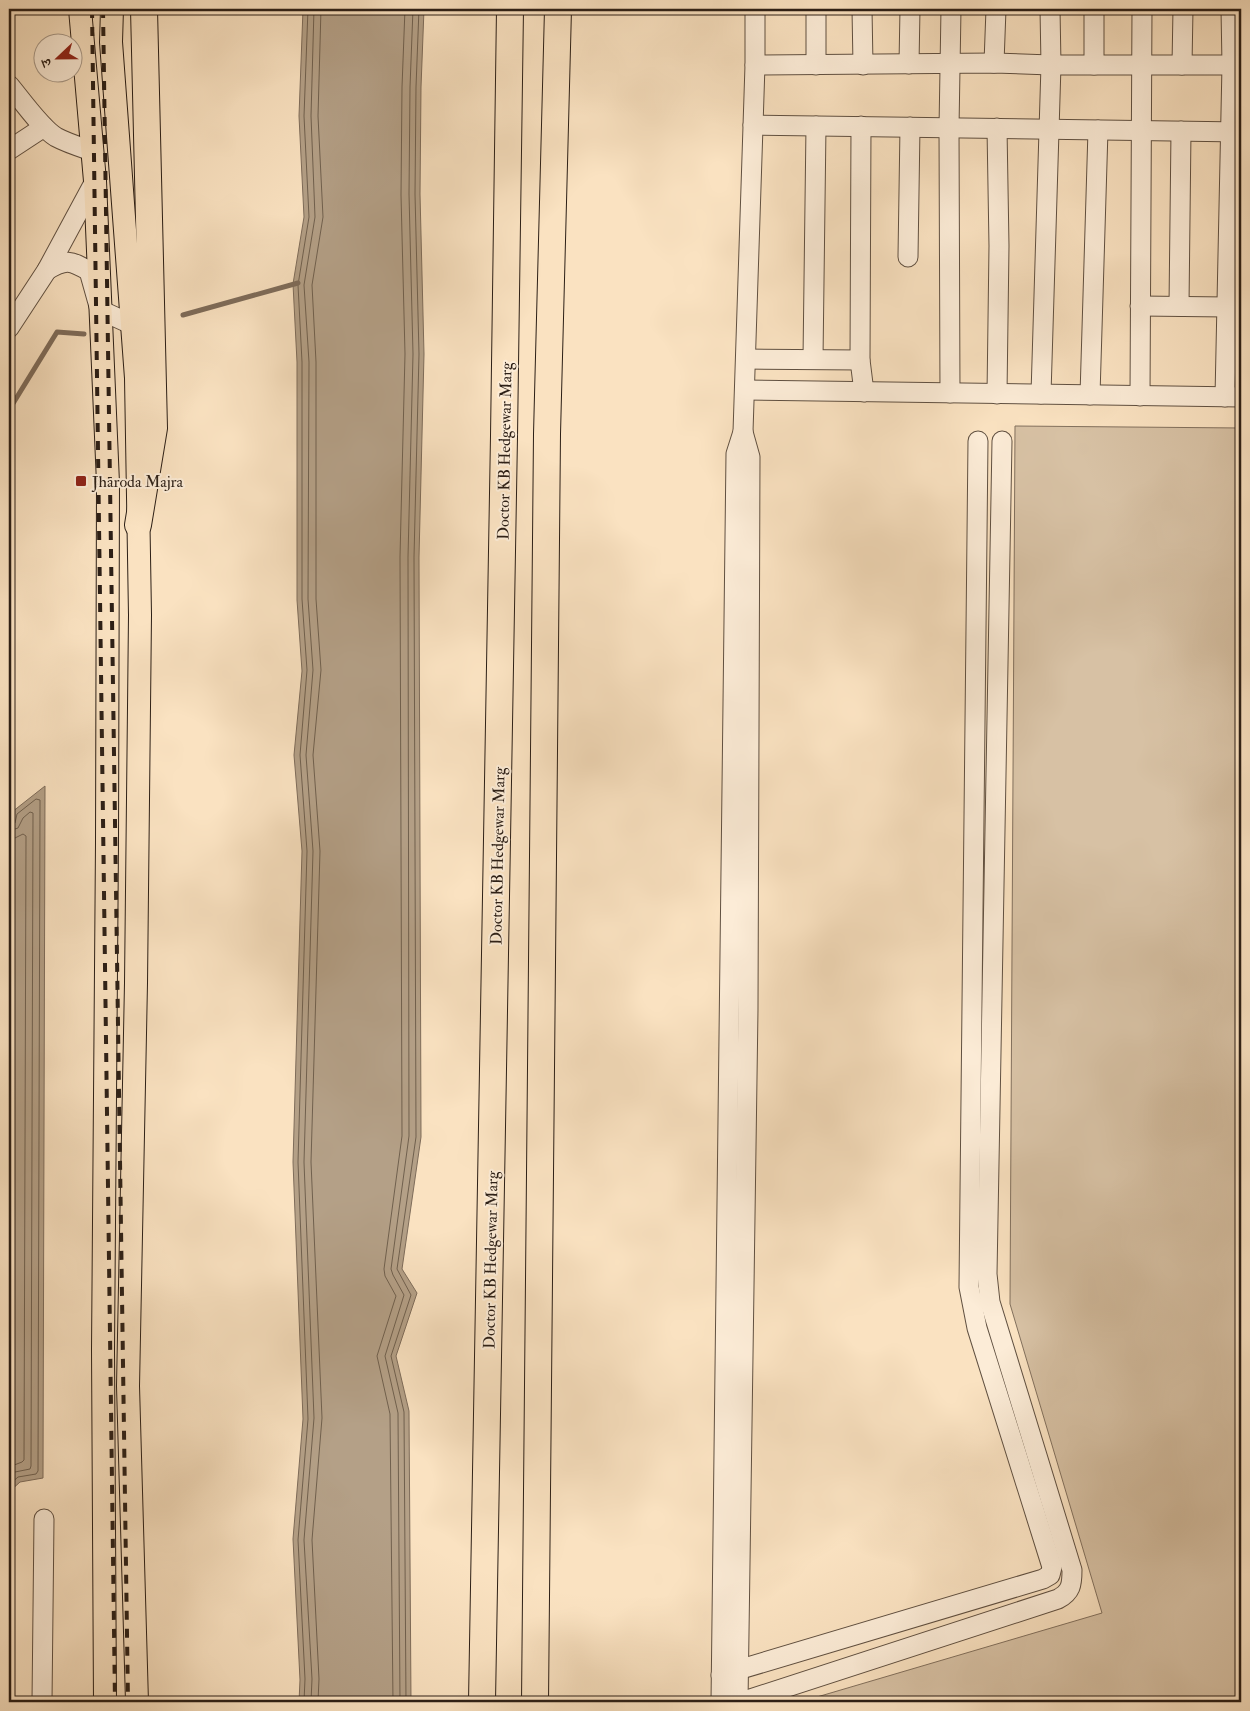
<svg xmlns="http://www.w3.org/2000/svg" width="1250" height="1711" font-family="'IM FELL Double Pica','Noto Serif Devanagari',serif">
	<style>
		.green { fill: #d7c1a4; stroke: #82705d }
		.water { fill: #b4a087; stroke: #7e6c5a }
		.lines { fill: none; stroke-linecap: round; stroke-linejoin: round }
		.shore { stroke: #70604e; stroke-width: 1 }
		.stream { stroke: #7e6c5a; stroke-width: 5 }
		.minor-casing { stroke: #605041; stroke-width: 21 }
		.major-casing { stroke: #2c1f16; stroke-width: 24 }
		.highway-casing { stroke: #2c1f16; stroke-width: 28 }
		.minor { stroke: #fcecd7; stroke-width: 19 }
		.major { stroke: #fae2c1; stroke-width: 22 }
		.highway { stroke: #fae2c1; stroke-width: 26 }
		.rail { stroke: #2c1f16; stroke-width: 4; stroke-dasharray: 9 9; stroke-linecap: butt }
		.poi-dot { fill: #8f2418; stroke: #fcecd7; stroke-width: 2 }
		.labels { text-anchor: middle; stroke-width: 4; stroke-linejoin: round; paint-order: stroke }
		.street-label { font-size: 16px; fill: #2c1f16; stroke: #fcecd7 }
		.poi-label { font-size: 16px; fill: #2c1f16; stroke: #fcecd7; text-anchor: start }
	</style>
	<rect width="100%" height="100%" fill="#fae2c1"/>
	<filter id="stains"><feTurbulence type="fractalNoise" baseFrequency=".004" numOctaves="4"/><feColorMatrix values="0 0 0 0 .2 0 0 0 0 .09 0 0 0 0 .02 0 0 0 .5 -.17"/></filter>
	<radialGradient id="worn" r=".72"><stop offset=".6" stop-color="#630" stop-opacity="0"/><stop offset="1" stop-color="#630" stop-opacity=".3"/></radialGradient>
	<polygon class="green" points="1015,426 1241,428 1241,1702 800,1702 1102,1613 1010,1304"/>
	<g class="water">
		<polygon points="303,9 424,9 421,87 420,194 424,354 419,557 421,1137 402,1269 417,1293 396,1356 409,1411 411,1702 299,1702 300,1680 293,1539 303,1419 293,1162 302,851 294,755 302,671 297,600 297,362 293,284 304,217 299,116"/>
		<polygon points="45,786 43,1478 20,1482 9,1492 9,857 12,812"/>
	</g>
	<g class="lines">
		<g class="shore">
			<polyline points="9,825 15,823 17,814 36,799 40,800 38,1471 36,1474 18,1477 9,1485"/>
			<polyline points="9,831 18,828 23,818 30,812 33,813 31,1466 30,1469 15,1472 9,1477"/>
			<polyline points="9,838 15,838 23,834 26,836 24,1460 22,1462 9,1467"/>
			<polyline points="304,1702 305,1679 298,1540 308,1419 298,1162 307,851 300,755 307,670 302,599 302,362 298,285 309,217 304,116 308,9"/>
			<polyline points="311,1702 312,1679 304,1540 314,1418 304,1162 313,851 306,755 313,670 308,599 309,362 304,285 315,217 311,116 314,9"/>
			<polyline points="318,1702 319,1679 312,1540 322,1418 311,1162 320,851 313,755 321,670 316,599 316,362 312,285 323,217 318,116 321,9"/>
			<polyline points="393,1702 390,1414 377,1356 396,1296 385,1276 384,1269 402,1136 400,557 405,354 401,195 402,87 405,9"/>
			<polyline points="400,1702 398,1413 385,1356 404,1295 393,1275 391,1269 409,1136 408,557 413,354 409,194 410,87 413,9"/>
			<polyline points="406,1702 404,1412 391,1356 411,1295 397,1269 416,1137 414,557 419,354 415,194 416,87 419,9"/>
		</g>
		<g class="stream">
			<polyline points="183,315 298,283"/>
			<polyline points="9,410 57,332 84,334"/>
		</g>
		<defs>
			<g id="minor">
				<polyline points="816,9 816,65"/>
				<polyline points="862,9 863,65"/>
				<polyline points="994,63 996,9"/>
				<polyline points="909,64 910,9"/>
				<polyline points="755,65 994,63 1051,65 1241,65"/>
				<polyline points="1094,65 1094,9"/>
				<polyline points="1182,65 1183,9"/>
				<path d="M9 85C21 99 41 128 56 137 67 143 80 147 92 151"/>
				<polyline points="753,125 1241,132"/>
				<polyline points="861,126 860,360 864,392"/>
				<polyline points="9,150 44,127"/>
				<polyline points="908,257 910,127"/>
				<path d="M47 270C66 259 70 260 89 271L100 310 133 325"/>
				<polyline points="1140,306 1227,307"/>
				<polyline points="1179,306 1181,131"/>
				<polyline points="9,328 47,270 95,181"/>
				<polyline points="746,359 860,360"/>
				<polyline points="813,359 816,126"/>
				<polyline points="745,390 1241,397"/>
				<polyline points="950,393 949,128 951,9"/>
				<polyline points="997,394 999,246 997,128"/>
				<polyline points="1041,394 1051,65 1050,9"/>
				<polyline points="1090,395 1098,130"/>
				<polyline points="1140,396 1142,9"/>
				<polyline points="1225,397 1232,65 1231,9"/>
				<polyline points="721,1675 1043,1579 1050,1575 1052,1567 977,1328 969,1287 978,441"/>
				<polyline points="42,1702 44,1519"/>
				<polyline points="721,1702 736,454 743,432 755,65 755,9"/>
				<polyline points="738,1702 748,1009 750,457 743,432"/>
				<path d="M741 1702 1058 1599C1071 1592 1072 1585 1072 1570L990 1302 987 1274 1002 441"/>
			</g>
			<g id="major">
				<polyline points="80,9 95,181 108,483 107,843 103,1350 105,1702"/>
				<polyline points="112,9 111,42 136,378 140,615 136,983 128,1386 137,1702"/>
			</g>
			<g id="highway">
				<polyline points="138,525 154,428 144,9"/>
				<polyline points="482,1702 504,436 510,9"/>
				<polyline points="535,1702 547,434 558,9"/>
			</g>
		</defs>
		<use href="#minor" class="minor-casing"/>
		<use href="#major" class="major-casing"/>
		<use href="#highway" class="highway-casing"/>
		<use href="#minor" class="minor"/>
		<use href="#major" class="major"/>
		<use href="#highway" class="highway"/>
		<g class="rail">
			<polyline points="92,9 115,1702"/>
			<polyline points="103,9 128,1702"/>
		</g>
	</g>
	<rect class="poi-dot" x="75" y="475" width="12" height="12" rx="2.5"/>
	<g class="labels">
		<g class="street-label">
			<text transform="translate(504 451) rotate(-89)" y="6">Doctor KB Hedgewar Marg</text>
			<text transform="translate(497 856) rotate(-89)" y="6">Doctor KB Hedgewar Marg</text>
			<text transform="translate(490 1260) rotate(-89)" y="6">Doctor KB Hedgewar Marg</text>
		</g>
		<g class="poi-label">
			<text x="92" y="487">Jharoda Majra</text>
		</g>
	</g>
	<rect width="1250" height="1711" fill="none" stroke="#fae2c1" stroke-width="30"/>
	<rect x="10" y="10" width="1230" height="1691" fill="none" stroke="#2c1f16" stroke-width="2.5"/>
	<rect x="15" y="15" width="1220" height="1681" fill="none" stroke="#2c1f16"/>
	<g transform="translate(58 58) rotate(248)"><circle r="24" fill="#fcecd7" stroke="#a99a8a"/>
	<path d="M0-4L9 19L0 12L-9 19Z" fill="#8f2418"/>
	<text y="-8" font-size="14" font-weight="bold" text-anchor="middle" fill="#2c1f16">उ</text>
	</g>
	<rect width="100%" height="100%" filter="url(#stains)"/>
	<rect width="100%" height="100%" fill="url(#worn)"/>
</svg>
